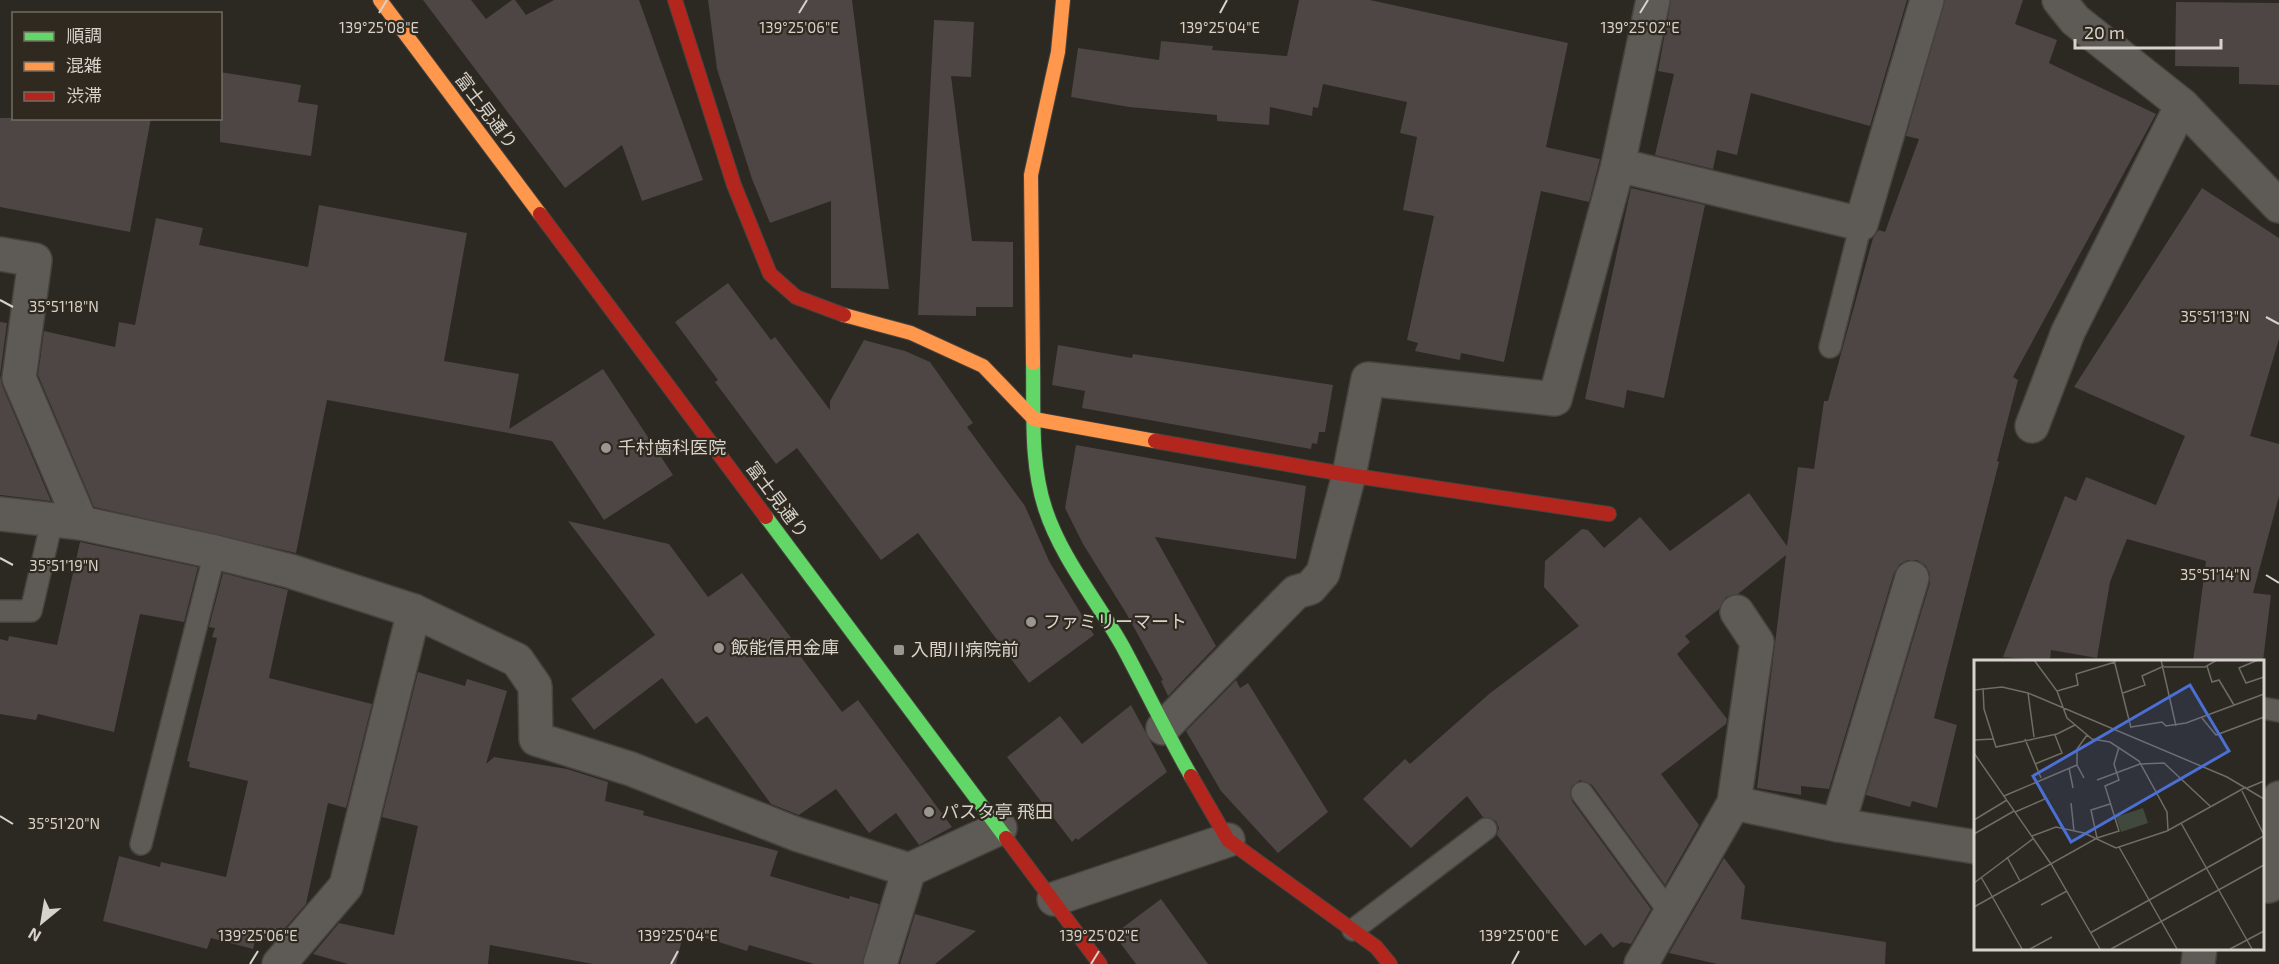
<svg xmlns="http://www.w3.org/2000/svg" width="2279" height="964" font-family="'Exo 2','Noto Sans JP',sans-serif">
	<style>
		.building { fill: #4e4545 }
		.lines { fill: none; stroke-linecap: round; stroke-linejoin: round }
		.lane-casing { stroke: #46433e; stroke-width: 24 }
		.street-casing { stroke: #46433e; stroke-width: 36 }
		.fast-casing { stroke: #46433e; stroke-width: 16 }
		.slow-casing { stroke: #46433e; stroke-width: 16 }
		.jam-casing { stroke: #46433e; stroke-width: 16 }
		.lane { stroke: #5e5b57; stroke-width: 21 }
		.street { stroke: #5e5b57; stroke-width: 33 }
		.fast { stroke: #63d668; stroke-width: 14 }
		.slow { stroke: #ff974d; stroke-width: 14 }
		.jam { stroke: #b3261e; stroke-width: 14 }
		.ticks { fill: none; stroke: #d6d2cc; stroke-width: 2 }
		.poi-dot { fill: #9a9690; stroke: #2f291f; stroke-width: 2 }
		.labels { text-anchor: middle; stroke-width: 4.5; stroke-linejoin: round; paint-order: stroke }
		.street-label { font-size: 18px; fill: #d6d2cc; stroke: #2f291f }
		.poi-label { font-size: 18px; fill: #d6d2cc; stroke: #2f291f; text-anchor: start }
		.inset-road { fill: none; stroke: #706c66; stroke-width: 1.5 }
		.view { fill: #4b6fd5; fill-opacity: 0.15; stroke: #4b6fd5; stroke-width: 3 }
		.inset-edge { fill: none; stroke: #d6d2cc; stroke-width: 3 }
		.ticks-label { font-size: 15px; text-anchor: middle; fill: #d6d2cc; stroke: #2f291f; stroke-width: 4.5; stroke-linejoin: round; paint-order: stroke }
	</style>
	<rect width="100%" height="100%" fill="#2c2822"/>
	<g class="building">
		<polygon points="423,0 471,0 486,19 512,0 515,0 526,15 554,0 639,0 703,180 642,201 622,145 565,188"/>
		<polygon points="708,0 852,0 889,289 831,288 831,201 770,223 752,179 717,69"/>
		<polygon points="1299,0 1370,0 1568,43 1546,147 1600,159 1589,202 1541,191 1504,362 1461,353 1460,360 1415,351 1418,343 1407,340 1434,216 1403,210 1417,137 1400,133 1407,102 1323,84 1318,108 1313,107 1312,116 1270,107 1269,125 1217,121 1217,115 1129,107 1071,97 1078,48 1159,60 1161,41 1213,46 1212,50 1287,56"/>
		<polygon points="1671,0 1907,0 1870,126 1751,93 1737,155 1717,150 1713,169 1655,155 1674,74 1658,71"/>
		<polygon points="1945,0 2023,0 2015,24 2057,40 2049,63 2156,114 2013,377 2018,380 1997,461 1999,462 1934,718 1957,725 1937,808 1912,801 1910,807 1866,795 1930,583 1930,574 1926,566 1917,560 1908,560 1900,564 1894,573 1829,789 1801,786 1801,795 1757,788 1786,555 1738,594 1726,597 1719,609 1685,636 1690,642 1677,654 1727,719 1726,724 1661,774 1699,825 1665,885 1592,785 1580,780 1571,787 1572,801 1651,909 1631,944 1621,942 1613,948 1601,933 1585,946 1497,835 1499,828 1496,821 1483,817 1467,796 1411,848 1363,799 1405,759 1410,764 1489,694 1579,626 1544,587 1545,561 1582,529 1588,530 1604,548 1640,517 1670,551 1749,493 1787,546 1798,467 1814,469 1824,401 1828,401 1873,238 1879,230 1885,232 1919,139 1906,136"/>
		<polygon points="2176,2 2279,3 2279,85 2239,84 2239,67 2175,66"/>
		<polygon points="934,20 974,22 971,77 951,76 972,241 1013,242 1013,307 976,307 976,316 918,315"/>
		<polygon points="220,72 301,85 298,102 318,105 311,156 220,142"/>
		<polygon points="0,118 151,118 130,232 0,207"/>
		<polygon points="1631,188 1705,205 1664,398 1627,390 1624,408 1585,399"/>
		<polygon points="2202,188 2279,238 2279,339 2250,436 2279,444 2279,496 2253,593 2271,595 2263,661 2193,661 2206,561 2127,539 2110,582 2097,658 2051,650 2050,661 2003,657 2065,496 2076,501 2086,477 2156,505 2185,436 2074,387"/>
		<polygon points="319,205 467,233 444,361 519,374 509,429 603,369 673,475 604,520 552,441 327,400 296,553 94,507 38,375 44,331 115,347 119,322 135,325 156,218 203,228 199,245 308,267"/>
		<polygon points="728,283 771,340 775,337 830,410 830,401 864,340 905,351 930,362 973,423 967,427 1025,506 1049,561 1094,635 1029,683 918,533 881,560 797,448 776,464 715,382 718,380 675,322"/>
		<polygon points="0,322 7,323 0,375 2,385 51,501 0,495"/>
		<polygon points="1058,345 1132,358 1133,354 1333,385 1325,432 1319,432 1317,444 1312,443 1311,449 1082,408 1085,391 1052,385"/>
		<polygon points="1076,445 1306,486 1296,559 1155,537 1216,646 1168,696 1161,681 1163,680 1126,613 1083,544 1065,508"/>
		<polygon points="568,521 669,544 708,597 742,573 798,647 795,649 842,712 858,700 952,827 919,845 896,813 869,833 836,789 799,815 771,804 707,716 696,724 662,678 594,730 571,699 655,635"/>
		<polygon points="80,542 198,567 184,622 140,614 114,732 38,714 36,720 0,714 0,639 8,641 9,636 57,645"/>
		<polygon points="223,573 288,590 269,678 372,704 346,808 328,803 306,904 273,942 256,937 253,949 211,938 207,949 103,921 119,856 160,867 161,862 226,877 248,781 189,767 190,762 187,761 217,638 212,637 215,628 209,627"/>
		<polygon points="418,672 465,686 467,679 507,691 486,764 494,757 567,769 608,782 605,801 644,811 643,815 778,851 770,876 849,899 850,896 879,904 862,964 814,964 749,945 747,951 684,931 676,964 593,964 490,945 488,964 348,964 313,954 339,923 394,935 418,826 382,817"/>
		<polygon points="1236,680 1240,688 1248,683 1328,812 1278,853 1221,791 1186,731"/>
		<polygon points="1131,705 1167,772 1078,840 1076,838 1072,842 1007,757 1060,716 1082,744"/>
		<polygon points="1724,858 1745,886 1741,919 1886,942 1885,964 1717,964 1669,953"/>
		<polygon points="1161,899 1208,964 1136,964 1121,944 1121,929"/>
		<polygon points="915,914 976,931 935,964 900,964"/>
	</g>
	<g class="lines">
		<defs>
			<g id="lane">
				<polyline points="1830,347 1861,224"/>
				<polyline points="0,611 31,611 52,521"/>
				<polyline points="2262,708 2279,711"/>
				<polyline points="1582,793 1670,913"/>
				<polyline points="141,844 215,552"/>
				<polyline points="1353,930 1486,829"/>
			</g>
			<g id="street">
				<polyline points="2059,0 2075,20 2182,105 2279,206"/>
				<polyline points="1618,165 1861,224 1927,0"/>
				<polyline points="0,254 35,260 19,378 81,523"/>
				<polyline points="2032,426 2068,332 2182,105"/>
				<polyline points="0,514 81,523 215,552 290,571 414,611 517,660 535,686 536,739 631,769 796,834 909,870"/>
				<polyline points="1163,728 1296,592 1310,588 1323,573 1349,475 1368,379 1555,399 1618,165 1653,0"/>
				<polyline points="1734,803 1838,825 1976,847"/>
				<polyline points="1838,825 1912,578"/>
				<polyline points="2269,886 2279,798"/>
				<polyline points="1054,899 1228,840"/>
				<polyline points="279,964 346,886 414,611"/>
				<polyline points="880,964 909,870 1000,828"/>
				<polyline points="1641,964 1734,803 1757,642 1737,612"/>
				<polyline points="2198,964 2200,948"/>
			</g>
			<g id="fast">
				<path d="M1033 363C1034 412 1030 462 1045 508 1061 558 1098 602 1123 647 1146 690 1167 734 1191 776"/>
				<polyline points="766,517 1006,838"/>
			</g>
			<g id="slow">
				<polyline points="380,0 540,214"/>
				<polyline points="844,315 911,333 983,366 1034,419 1155,441"/>
				<polyline points="1033,363 1031,175 1058,52 1063,0"/>
			</g>
			<g id="jam">
				<polyline points="675,0 734,185 770,274 796,297 844,315"/>
				<polyline points="540,214 766,517"/>
				<polyline points="1155,441 1349,475 1609,514"/>
				<polyline points="1191,776 1228,840 1376,947 1390,964"/>
				<polyline points="1006,838 1100,964"/>
			</g>
		</defs>
		<use href="#lane" class="lane-casing"/>
		<use href="#street" class="street-casing"/>
		<use href="#fast" class="fast-casing"/>
		<use href="#slow" class="slow-casing"/>
		<use href="#jam" class="jam-casing"/>
		<use href="#lane" class="lane"/>
		<use href="#street" class="street"/>
		<use href="#fast" class="fast"/>
		<use href="#slow" class="slow"/>
		<use href="#jam" class="jam"/>
	</g>
	<path class="ticks" d="M379 13 387 0M799 13 807 0M1220 13 1227 0M1640 13 1648 0M0 300 13 307M2266 317 2279 324M0 558 13 565M2266 575 2279 583M0 816 13 824M250 964 258 951M671 964 678 951M1091 964 1099 951M1512 964 1519 951"/>
	<g class="poi-dot">
		<circle cx="606" cy="448" r="6"/>
		<circle cx="1031" cy="622" r="6"/>
		<circle cx="719" cy="648" r="6"/>
		<rect x="893" y="644" width="12" height="12" rx="3"/>
		<circle cx="929" cy="812" r="6"/>
	</g>
	<g class="labels">
		<g class="street-label">
			<text transform="translate(486 111) rotate(53)" y="6">富士見通り</text>
			<text transform="translate(777 500) rotate(53)" y="6">富士見通り</text>
		</g>
		<g class="poi-label">
			<text x="618" y="454">千村歯科医院</text>
			<text x="1043" y="628">ファミリーマート</text>
			<text x="731" y="654">飯能信用金庫</text>
			<text x="911" y="656">入間川病院前</text>
			<text x="941" y="818">パスタ亭 飛田</text>
		</g>
	</g>
	<g transform="translate(1974 660)">
		<rect width="290" height="290" fill="#2c2822"/>
		<path d="M169 148 174 163 147 172 142 157Z" fill="#40493c"/>
		<path class="inset-road" d="M60 0 83 31 93 58 118 79 136 82 165 101 193 152 194 170M140 0 157 68M187 0 202 66M284 0 265 8 272 23 290 17M233 6 238 22 245 20 260 45M190 7H231L243 0M9 28 10 49 22 87 83 74 101 65M0 30 28 27 54 33 253 117 290 139M83 31 104 25 102 14 141 2M54 33 60 77M149 33 171 25 168 16 190 6M228 58 242 75 290 57M157 67 188 62 192 66 212 63 290 34M51 79 67 118M0 80 20 79M0 93 77 204 126 289M61 104 88 93 81 75M95 108 99 128M110 118 103 105V89L113 75M123 120 166 104 190 103 236 146M273 128 290 121M268 131 290 175M30 136 103 105M97 143 100 171M41 152 71 139 62 121M0 160 33 140M207 163 278 289M0 174 40 151M58 176 82 167 110 173 142 188 193 171 272 127M123 178 117 150 136 144M145 187 203 289M33 197 46 221M7 217 48 289M0 223 60 178M67 245 93 231M0 247 123 178 145 171 131 126 145 120 140 104 145 87M116 273 290 176M56 289 78 277M137 289 290 205M256 289 290 271"/>
		<path class="view" d="M216 25 255 91 97 182 59 116Z"/>
		<rect width="290" height="290" class="inset-edge"/>
	</g>
	<g class="ticks-label">
		<text x="379" y="33">139°25'08"E</text>
		<text x="799" y="33">139°25'06"E</text>
		<text x="1220" y="33">139°25'04"E</text>
		<text x="1640" y="33">139°25'02"E</text>
		<text x="64" y="312">35°51'18"N</text>
		<text x="2215" y="322">35°51'13"N</text>
		<text x="64" y="571">35°51'19"N</text>
		<text x="2215" y="580">35°51'14"N</text>
		<text x="64" y="829">35°51'20"N</text>
		<text x="258" y="941">139°25'06"E</text>
		<text x="678" y="941">139°25'04"E</text>
		<text x="1099" y="941">139°25'02"E</text>
		<text x="1519" y="941">139°25'00"E</text>
	</g>
	<rect x="12" y="12" width="210" height="108" fill="#2f291f" stroke="#726d64" stroke-width="1.5"/>
	<rect x="24" y="32" width="30" height="9" fill="#63d668" stroke="#726d64" stroke-width="1.5"/>
	<text x="66" y="42" font-size="18" fill="#d6d2cc">順調</text>
	<rect x="24" y="62" width="30" height="9" fill="#ff974d" stroke="#726d64" stroke-width="1.5"/>
	<text x="66" y="72" font-size="18" fill="#d6d2cc">混雑</text>
	<rect x="24" y="92" width="30" height="9" fill="#b3261e" stroke="#726d64" stroke-width="1.5"/>
	<text x="66" y="102" font-size="18" fill="#d6d2cc">渋滞</text>
	<g transform="translate(42 922) rotate(210)" stroke="#2f291f" stroke-width="4.5" paint-order="stroke">
	<path d="M0-4.5L10 22L0 15L-10 22Z" fill="#d6d2cc"/>
	<text y="-9" font-size="16" font-weight="bold" text-anchor="middle" fill="#d6d2cc">N</text>
	</g>
	<path d="M2075 39v9h146v-9" fill="none" stroke="#d6d2cc" stroke-width="3"/>
	<text x="2084" y="39" font-size="18" fill="#d6d2cc" stroke="#2f291f" stroke-width="4.5" paint-order="stroke">20 m</text>
</svg>
